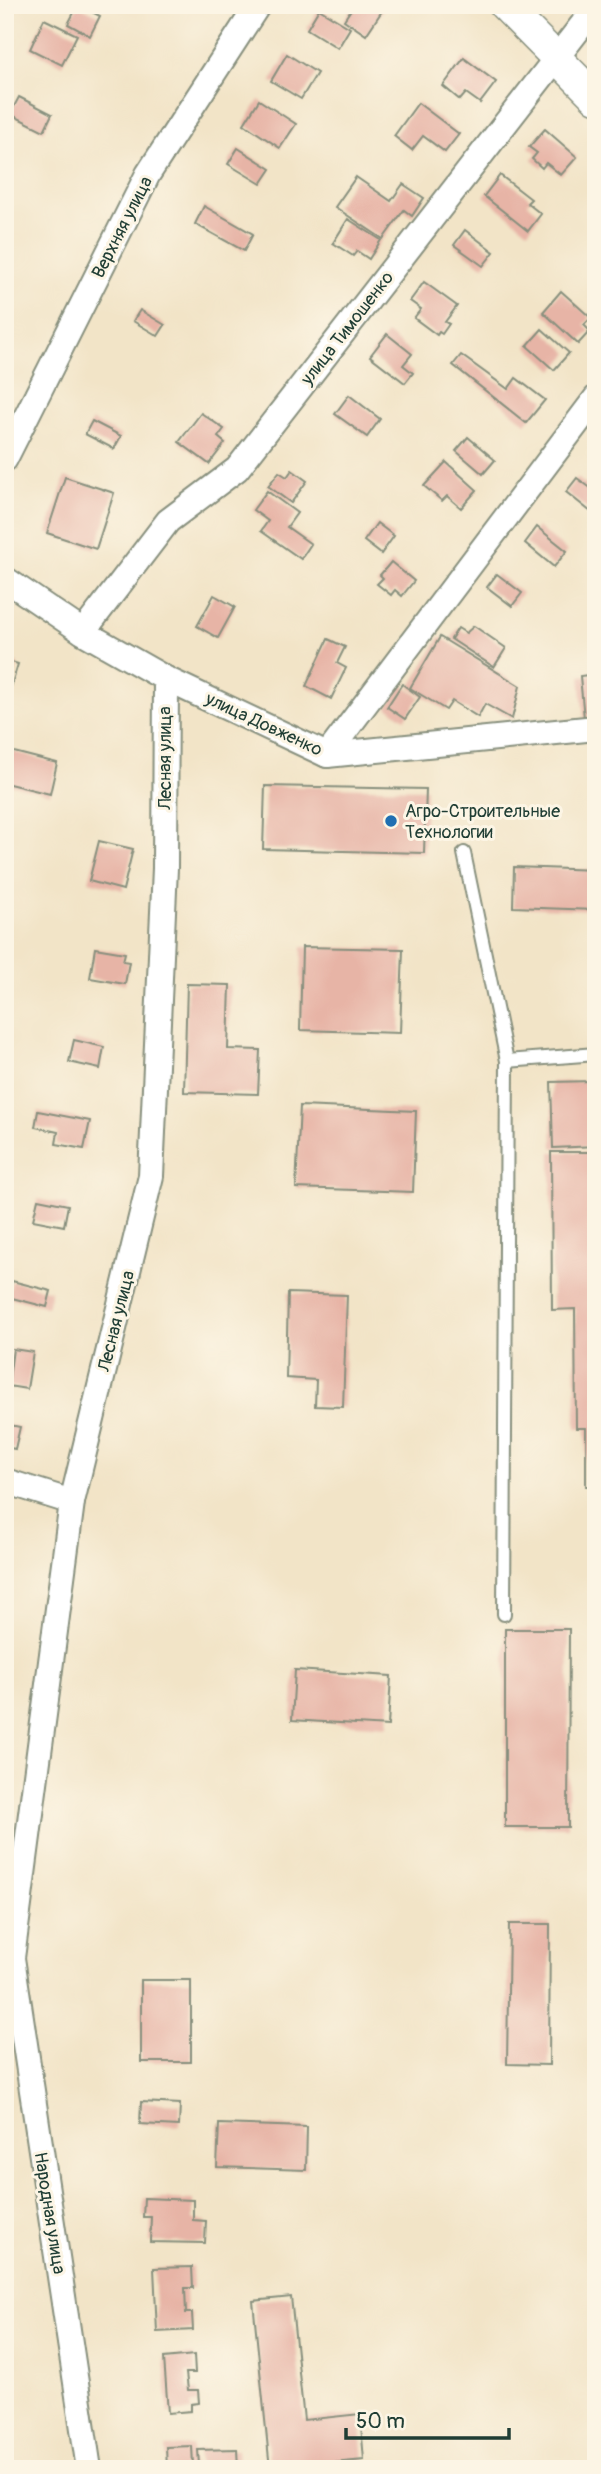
<svg xmlns="http://www.w3.org/2000/svg" width="601" height="2474" font-family="Pangolin,sans-serif">
	<style>
		.building { fill: #e7b4a6 }
		.lines { fill: none; stroke-linecap: round; stroke-linejoin: round }
		.service-casing { stroke: #88907e; stroke-width: 16 }
		.minor-casing { stroke: #88907e; stroke-width: 28 }
		.tertiary-casing { stroke: #88907e; stroke-width: 33 }
		.service { stroke: #fff; stroke-width: 12 }
		.minor { stroke: #fff; stroke-width: 24 }
		.tertiary { stroke: #fff; stroke-width: 30 }
		.poi-dot { fill: #1f6fb2; stroke: #fcf5e5; stroke-width: 2.5 }
		.labels { text-anchor: middle; stroke-width: 6; stroke-linejoin: round; paint-order: stroke }
		.street-label { font-size: 18px; fill: #1f3d34; stroke: #fcf5e5 }
		.poi-label { font-size: 18px; fill: #1f3d34; stroke: #fcf5e5; text-anchor: start }
	</style>
	<rect width="100%" height="100%" fill="#fcf5e5"/>
	<filter id="ink" filterUnits="userSpaceOnUse"><feTurbulence type="fractalNoise" baseFrequency=".0143" numOctaves="2"/><feDisplacementMap in="SourceGraphic" scale="14" xChannelSelector="R" yChannelSelector="G"/><feConvolveMatrix kernelMatrix="1 2 1 2 8 2 1 2 1" color-interpolation-filters="sRGB"/></filter>
	<filter id="wash" filterUnits="userSpaceOnUse"><feTurbulence type="fractalNoise" baseFrequency=".00686" numOctaves="4" result="noise"/><feDisplacementMap in="SourceGraphic" scale="28" xChannelSelector="R" yChannelSelector="G"/><feGaussianBlur stdDeviation="1.57" result="paint"/><feColorMatrix in="noise" values="0 0 0 0 0 0 0 0 0 0 0 0 0 0 0 0 0 1.4 0 .05"/><feComposite in="paint" operator="in"/></filter>
	<g filter="url(#wash)">
		<rect width="100%" height="100%" fill="#f2e4c7"/>
		<g id="blocks">
			<g class="building">
				<polygon points="78,5 100,16 90,36 68,24"/>
				<polygon points="354,5 380,5 384,8 366,35 344,20"/>
				<polygon points="319,9 350,28 338,48 307,29"/>
				<polygon points="44,19 77,35 62,65 30,49"/>
				<polygon points="287,54 317,73 301,99 271,81"/>
				<polygon points="464,58 496,82 480,103 466,93 460,100 443,86"/>
				<polygon points="19,97 52,114 44,131 10,114"/>
				<polygon points="259,100 296,124 280,148 244,124"/>
				<polygon points="418,103 459,134 445,152 423,136 412,150 394,136"/>
				<polygon points="545,129 577,157 561,175 546,163 542,168 532,159 537,153 529,147"/>
				<polygon points="238,148 271,169 261,184 228,164"/>
				<polygon points="500,175 531,199 527,203 541,214 528,231 484,196"/>
				<polygon points="356,177 391,201 403,184 424,198 412,216 404,210 383,239 335,207"/>
				<polygon points="204,206 253,234 244,251 195,224"/>
				<polygon points="348,219 381,240 369,259 357,251 353,256 333,243"/>
				<polygon points="465,230 494,252 483,266 454,245"/>
				<polygon points="424,282 457,306 445,322 449,324 442,334 439,332 437,335 414,318 421,309 410,301"/>
				<polygon points="561,291 591,318 584,325 590,331 578,344 543,312"/>
				<polygon points="140,310 165,325 158,336 133,321"/>
				<polygon points="542,329 569,353 554,370 527,346"/>
				<polygon points="387,334 412,354 403,365 413,373 405,383 370,356"/>
				<polygon points="461,355 508,389 516,378 545,400 526,423 453,365"/>
				<polygon points="349,395 380,419 367,437 335,414"/>
				<polygon points="201,413 224,429 218,437 225,443 209,464 179,442"/>
				<polygon points="92,421 121,436 114,449 85,434"/>
				<polygon points="468,437 495,460 483,474 456,451"/>
				<polygon points="446,462 477,490 461,508 447,496 442,501 424,486"/>
				<polygon points="292,470 307,481 291,503 268,486 279,472 287,477"/>
				<polygon points="65,477 114,493 96,549 47,533"/>
				<polygon points="577,478 592,489 596,484 596,516 566,492"/>
				<polygon points="267,491 297,513 287,527 311,544 301,559 261,531 268,521 253,510"/>
				<polygon points="377,523 394,536 381,554 364,541"/>
				<polygon points="537,527 567,551 554,567 525,543"/>
				<polygon points="391,562 414,581 402,596 395,590 391,595 377,584 383,578 380,575"/>
				<polygon points="497,574 522,593 512,606 487,587"/>
				<polygon points="214,595 235,607 218,638 197,626"/>
				<polygon points="474,626 506,648 494,667 451,639 458,628 466,633"/>
				<polygon points="440,637 520,686 512,719 485,704 478,717 452,701 446,710 410,688"/>
				<polygon points="328,639 345,647 337,663 346,668 331,699 306,686"/>
				<polygon points="5,660 18,664 11,687 5,685"/>
				<polygon points="596,674 596,717 584,718 580,676"/>
				<polygon points="402,684 420,697 405,719 387,707"/>
				<polygon points="10,751 57,763 50,794 5,783 5,769"/>
				<polygon points="265,786 426,789 424,853 263,849"/>
				<polygon points="99,841 133,849 123,890 89,881"/>
				<polygon points="514,867 596,870 596,910 513,907"/>
				<polygon points="302,947 403,949 400,1033 300,1030"/>
				<polygon points="95,948 125,953 123,961 129,962 125,984 90,978"/>
				<polygon points="187,984 230,985 228,1049 260,1050 258,1094 184,1092"/>
				<polygon points="74,1040 104,1047 100,1069 69,1062"/>
				<polygon points="594,1081 596,1146 553,1148 551,1082"/>
				<polygon points="300,1106 416,1111 413,1192 296,1188"/>
				<polygon points="38,1111 90,1121 84,1149 56,1144 58,1132 35,1127"/>
				<polygon points="551,1152 596,1152 596,1486 586,1486 586,1428 576,1428 575,1309 552,1310"/>
				<polygon points="38,1199 68,1205 64,1226 33,1220"/>
				<polygon points="12,1281 51,1291 47,1307 8,1297"/>
				<polygon points="288,1293 347,1295 343,1407 315,1406 316,1380 286,1378"/>
				<polygon points="13,1349 33,1352 27,1389 8,1386"/>
				<polygon points="5,1424 20,1427 15,1449 5,1447"/>
				<polygon points="505,1629 569,1629 568,1827 505,1827"/>
				<polygon points="295,1670 391,1676 388,1726 292,1720"/>
				<polygon points="509,1924 550,1924 549,2065 507,2064"/>
				<rect x="141" y="1980" width="50" height="82"/>
				<polygon points="141,2102 180,2104 179,2126 140,2124"/>
				<polygon points="219,2124 307,2127 306,2170 217,2167"/>
				<polygon points="144,2198 193,2200 193,2220 206,2221 205,2243 150,2242 151,2217 143,2217"/>
				<polygon points="192,2267 193,2288 185,2288 186,2313 192,2313 193,2330 157,2332 154,2268"/>
				<polygon points="291,2297 304,2420 360,2414 364,2460 270,2469 253,2301"/>
				<polygon points="194,2355 195,2373 186,2373 188,2390 198,2390 199,2403 191,2404 191,2411 168,2413 164,2358"/>
				<polygon points="5,2411 10,2411 12,2429 5,2430"/>
				<polygon points="192,2446 193,2465 199,2465 198,2450 237,2449 238,2469 167,2469 166,2447"/>
			</g>
		</g>
	</g>
	<g filter="url(#ink)">
		<use href="#blocks" fill-opacity="0" stroke="#88907e" stroke-width="2"/>
		<g class="lines">
			<defs>
				<g id="service">
					<polyline points="464,853 507,1061 504,1614"/>
					<polyline points="507,1061 596,1054"/>
				</g>
				<g id="minor">
					<polyline points="5,459 148,174 258,5"/>
					<polyline points="5,579 83,632 166,679 327,755 596,728"/>
					<polyline points="83,632 168,521 237,469 596,7"/>
					<polyline points="327,755 596,398"/>
					<polyline points="5,1481 72,1502"/>
					<polyline points="89,2469 12,1958 72,1502 151,1176 165,868 166,679"/>
				</g>
				<polyline id="tertiary" points="504,5 596,98"/>
			</defs>
			<use href="#service" class="service-casing"/>
			<use href="#minor" class="minor-casing"/>
			<use href="#tertiary" class="tertiary-casing"/>
			<use href="#service" class="service"/>
			<use href="#minor" class="minor"/>
			<use href="#tertiary" class="tertiary"/>
		</g>
	</g>
	<circle class="poi-dot" cx="391" cy="821" r="7"/>
	<g class="labels">
		<g class="street-label">
			<text transform="translate(122 227) rotate(-63)" y="6">Верхняя улица</text>
			<text transform="translate(347 328) rotate(-52)" y="6">улица Тимошенко</text>
			<text transform="translate(264 724) rotate(25)" y="6">улица Довженко</text>
			<text transform="translate(165 758) rotate(-90)" y="6">Лесная улица</text>
			<text transform="translate(116 1321) rotate(-76)" y="6">Лесная улица</text>
			<text transform="translate(50 2213) rotate(81)" y="6">Народная улица</text>
		</g>
		<g class="poi-label">
			<text x="405" y="817">Агро-Строительные<tspan x="405" dy="21">Технологии</tspan></text>
		</g>
	</g>
	<rect width="601" height="2474" fill="none" stroke="#fcf5e5" stroke-width="28"/>
	<path d="M346 2428v10h163v-10" fill="none" stroke="#1f3d34" stroke-width="3.5"/>
	<text x="356" y="2428" font-size="21" fill="#1f3d34" stroke="#fcf5e5" stroke-width="5" paint-order="stroke">50 m</text>
</svg>
